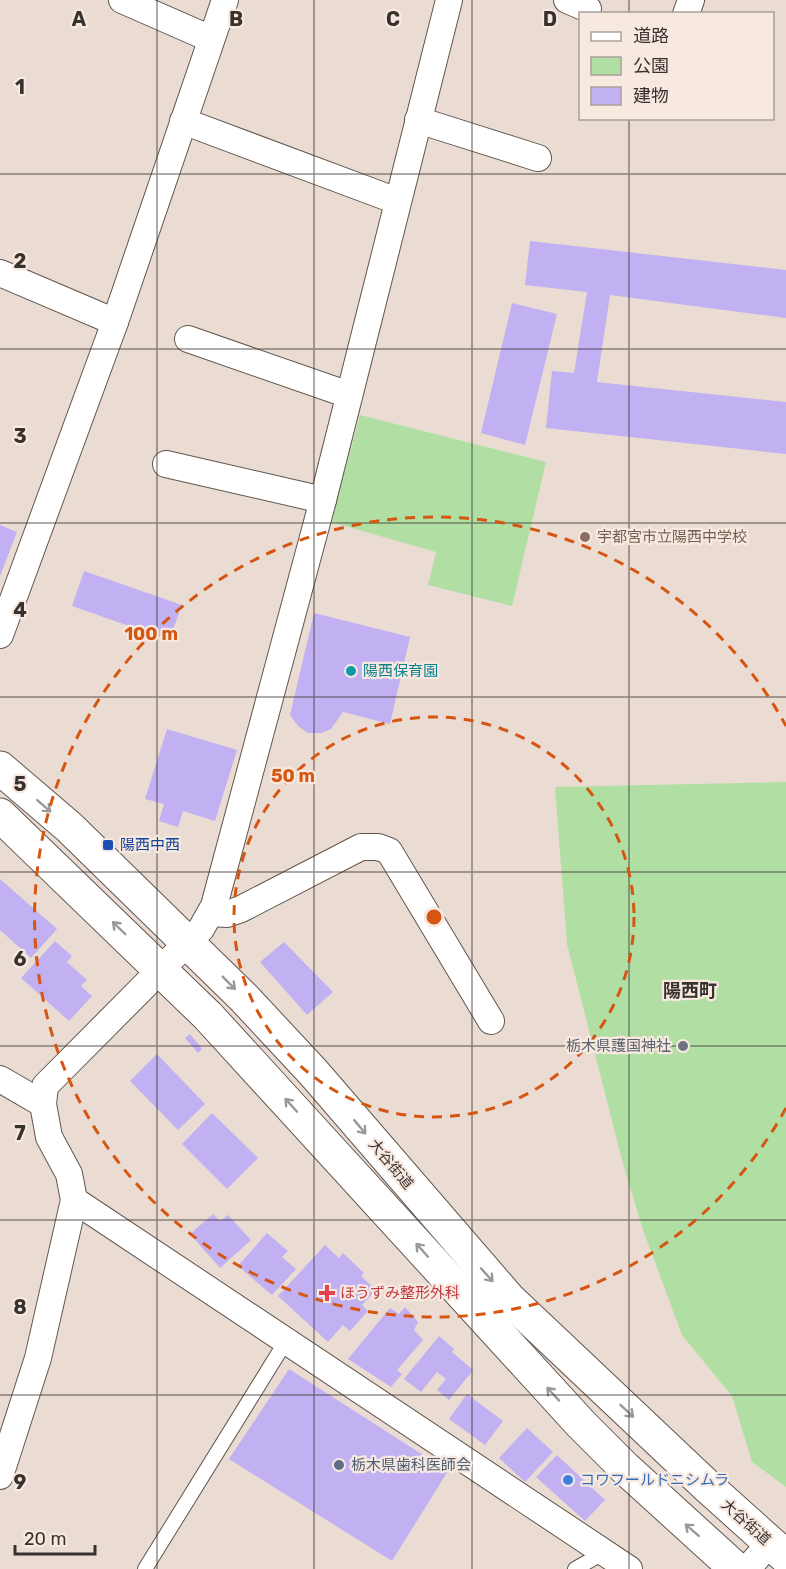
<svg xmlns="http://www.w3.org/2000/svg" width="786" height="1569" font-family="Rubik,'Noto Sans JP',sans-serif">
	<style>
		.green { fill: #b1dfa3 }
		.building { fill: #c1b1f3 }
		.lines { fill: none; stroke-linecap: round; stroke-linejoin: round }
		.lane-casing { stroke: #61564e; stroke-width: 16 }
		.street-casing { stroke: #61564e; stroke-width: 28 }
		.primary-casing { stroke: #61564e; stroke-width: 35 }
		.lane { stroke: #fff; stroke-width: 14 }
		.street { stroke: #fff; stroke-width: 26 }
		.primary { stroke: #fff; stroke-width: 33 }
		.oneway { stroke: #9c9897 }
		.grid { fill: none; stroke: #38322f; stroke-width: 1.5; stroke-opacity: 0.55 }
		.ring { fill: none; stroke: #d65510; stroke-width: 3; stroke-dasharray: 10 8 }
		.education-dot { fill: #8d6e63; stroke: #f7e9df; stroke-width: 2 }
		.culture-dot { fill: #0f9aa8; stroke: #f7e9df; stroke-width: 2 }
		.transit-dot { fill: #1a4fb4; stroke: #f7e9df; stroke-width: 2 }
		.worship-dot { fill: #6b7280; stroke: #f7e9df; stroke-width: 2 }
		.health-dot { fill: #e0444e; stroke: #f7e9df; stroke-width: 2 }
		.service-dot { fill: #5c6f8a; stroke: #f7e9df; stroke-width: 2 }
		.shop-dot { fill: #3f7fe0; stroke: #f7e9df; stroke-width: 2 }
		.labels { text-anchor: middle; stroke-width: 4.5; stroke-linejoin: round; paint-order: stroke }
		.education-label { font-size: 15px; fill: #785e54; stroke: #f7e9df; text-anchor: start }
		.culture-label { font-size: 15px; fill: #0d838f; stroke: #f7e9df; text-anchor: start }
		.transit-label { font-size: 15px; fill: #164399; stroke: #f7e9df; text-anchor: start }
		.worship-label { font-size: 15px; fill: #5b616d; stroke: #f7e9df; text-anchor: end }
		.street-label { font-size: 15px; fill: #38322f; stroke: #f7e9df }
		.health-label { font-size: 15px; fill: #be3a42; stroke: #f7e9df; text-anchor: start }
		.service-label { font-size: 15px; fill: #4e5e75; stroke: #f7e9df; text-anchor: start }
		.shop-label { font-size: 15px; fill: #366cbe; stroke: #f7e9df; text-anchor: start }
		.quarter-label { font-size: 18px; font-weight: bold; fill: #38322f; stroke: #f7e9df }
		.grid-label { font-size: 20px; text-anchor: middle; font-weight: bold; fill: #38322f; stroke: #f7e9df; stroke-width: 4.5; stroke-linejoin: round; paint-order: stroke }
		.centre { fill: #d65510; stroke: #f7e9df; stroke-width: 3 }
		.ring-label { font-size: 18px; text-anchor: middle; font-weight: bold; fill: #d65510; stroke: #f7e9df; stroke-width: 4.5; stroke-linejoin: round; paint-order: stroke }
	</style>
	<rect width="100%" height="100%" fill="#eadcd2"/>
	<g class="green">
		<polygon points="360,415 546,462 512,606 428,585 436,552 331,522"/>
		<polygon points="786,782 786,1487 752,1462 732,1396 682,1335 642,1227 622,1160 567,944 555,787"/>
	</g>
	<g class="building">
		<polygon points="530,241 786,270 786,318 610,295 597,382 786,402 786,454 546,428 552,371 574,373 587,292 525,285"/>
		<polygon points="512,303 557,314 525,445 481,433"/>
		<polygon points="0,525 17,532 0,576"/>
		<polygon points="84,571 182,605 169,640 72,606"/>
		<polygon points="314,613 410,637 390,724 343,712 331,729 321,733 308,733 298,726 290,715"/>
		<polygon points="167,729 237,750 215,821 183,811 178,827 159,821 164,804 145,799"/>
		<polygon points="0,879 57,929 31,958 0,930"/>
		<polygon points="55,941 72,956 67,962 87,980 81,986 92,996 69,1021 21,978"/>
		<polygon points="284,942 333,992 307,1015 260,962"/>
		<polygon points="190,1034 202,1049 198,1053 185,1038"/>
		<polygon points="157,1054 205,1104 178,1130 130,1081"/>
		<polygon points="212,1113 258,1158 227,1189 182,1144"/>
		<polygon points="213,1214 220,1221 228,1215 251,1240 220,1268 190,1234"/>
		<polygon points="267,1233 288,1251 282,1257 296,1269 272,1295 238,1266"/>
		<polygon points="325,1245 339,1258 343,1253 364,1273 361,1276 376,1290 362,1305 368,1311 350,1331 343,1325 328,1342 278,1296"/>
		<polygon points="405,1307 418,1322 414,1330 423,1340 397,1370 402,1374 391,1387 348,1359 390,1308 399,1314"/>
		<polygon points="439,1336 454,1349 452,1352 473,1370 449,1400 437,1390 446,1379 437,1372 421,1392 404,1379"/>
		<polygon points="289,1369 448,1471 392,1561 229,1459"/>
		<polygon points="467,1394 503,1421 485,1445 449,1419"/>
		<polygon points="527,1428 553,1452 525,1482 499,1458"/>
		<polygon points="557,1455 605,1500 585,1521 536,1477"/>
	</g>
	<g class="lines">
		<defs>
			<g id="lane">
				<polyline points="145,1569 286,1341"/>
				<polyline points="575,1569 603,1553"/>
			</g>
			<g id="street">
				<polyline points="122,0 211,39"/>
				<polyline points="567,0 588,9"/>
				<polyline points="686,14 691,0"/>
				<polyline points="418,120 538,158"/>
				<polyline points="183,121 397,201"/>
				<polyline points="0,273 115,322"/>
				<polyline points="188,339 349,395"/>
				<polyline points="166,464 323,500"/>
				<polyline points="0,635 115,322 225,0"/>
				<polyline points="211,913 227,914 241,909 361,847 378,847 389,851 491,1021"/>
				<polyline points="0,1079 43,1104"/>
				<polyline points="74,1200 629,1569"/>
				<polyline points="0,1476 38,1358 74,1200 69,1174 49,1137 43,1104 45,1086 201,929 214,906 323,500 449,0"/>
				<polyline points="747,1569 770,1543"/>
			</g>
			<g id="primary">
				<polyline points="0,768 69,827 244,998 313,1072 509,1299 708,1487 786,1557"/>
				<polyline points="0,815 208,1016 581,1424 625,1468 736,1569"/>
			</g>
		</defs>
		<use href="#lane" class="lane-casing"/>
		<use href="#street" class="street-casing"/>
		<use href="#primary" class="primary-casing"/>
		<use href="#lane" class="lane"/>
		<use href="#street" class="street"/>
		<use href="#primary" class="primary"/>
	</g>
	<defs><path id="oneway-shaft" d="M-6 0H5M1.5-3L5.5 0L1.5 3" fill="none" stroke-width="1.6" stroke-linecap="round" stroke-linejoin="round" transform="scale(1.5)"/></defs>
	<g class="oneway">
		<use href="#oneway-shaft" transform="translate(44 806) rotate(41)"/>
		<use href="#oneway-shaft" transform="translate(119 928) rotate(-136)"/>
		<use href="#oneway-shaft" transform="translate(229 983) rotate(45)"/>
		<use href="#oneway-shaft" transform="translate(291 1105) rotate(-132)"/>
		<use href="#oneway-shaft" transform="translate(360 1127) rotate(50)"/>
		<use href="#oneway-shaft" transform="translate(422 1250) rotate(-132)"/>
		<use href="#oneway-shaft" transform="translate(487 1275) rotate(48)"/>
		<use href="#oneway-shaft" transform="translate(553 1394) rotate(-133)"/>
		<use href="#oneway-shaft" transform="translate(627 1411) rotate(43)"/>
		<use href="#oneway-shaft" transform="translate(692 1530) rotate(-139)"/>
	</g>
	<path class="grid" d="M157 0V1569M314 0V1569M472 0V1569M629 0V14M629 118V1569M0 174H786M0 349H786M0 523H786M0 697H786M0 872H786M0 1046H786M0 1220H786M0 1395H786"/>
	<g class="ring">
		<circle cx="434" cy="917" r="200"/>
		<path d="M786 1108A400 400 0 1 1 786 726"/>
	</g>
	<circle class="education-dot" cx="585" cy="537" r="6"/>
	<circle class="culture-dot" cx="351" cy="671" r="6"/>
	<rect class="transit-dot" x="102" y="839" width="12" height="12" rx="3"/>
	<circle class="worship-dot" cx="683" cy="1046" r="6"/>
	<path class="health-dot" d="M324 1284h6v6h6v6h-6v6h-6v-6h-6v-6h6z"/>
	<circle class="service-dot" cx="339" cy="1465" r="6"/>
	<circle class="shop-dot" cx="568" cy="1480" r="6"/>
	<g class="labels">
		<g class="education-label">
			<text x="597" y="542">宇都宮市立陽西中学校</text>
		</g>
		<g class="culture-label">
			<text x="363" y="676">陽西保育園</text>
		</g>
		<g class="transit-label">
			<text x="120" y="850">陽西中西</text>
		</g>
		<g class="worship-label">
			<text x="671" y="1051">栃木県護国神社</text>
		</g>
		<g class="street-label">
			<text transform="translate(391 1164) rotate(50)" y="5">大谷街道</text>
			<text transform="translate(746 1522) rotate(42)" y="5">大谷街道</text>
		</g>
		<g class="health-label">
			<text x="340" y="1298">ほうずみ整形外科</text>
		</g>
		<g class="service-label">
			<text x="351" y="1470">栃木県歯科医師会</text>
		</g>
		<g class="shop-label">
			<text x="580" y="1485">コワフールドニシムラ</text>
		</g>
		<g class="quarter-label">
			<text x="690" y="997">陽西町</text>
		</g>
	</g>
	<g class="grid-label">
		<text x="79" y="26">A</text>
		<text x="236" y="26">B</text>
		<text x="393" y="26">C</text>
		<text x="550" y="26">D</text>
		<text x="20" y="94">1</text>
		<text x="20" y="268">2</text>
		<text x="20" y="443">3</text>
		<text x="20" y="617">4</text>
		<text x="20" y="791">5</text>
		<text x="20" y="966">6</text>
		<text x="20" y="1140">7</text>
		<text x="20" y="1314">8</text>
		<text x="20" y="1489">9</text>
	</g>
	<circle cx="434" cy="917" r="9" class="centre"/>
	<g class="ring-label">
		<text x="151" y="640">100 m</text>
		<text x="293" y="782">50 m</text>
	</g>
	<rect x="579" y="12" width="195" height="108" fill="#f7e9df" stroke="#aba099" stroke-width="1.5"/>
	<rect x="591" y="32" width="30" height="9" fill="#ffffff" stroke="#aba099" stroke-width="1.5"/>
	<text x="633" y="42" font-size="18" fill="#38322f">道路</text>
	<rect x="591" y="57" width="30" height="18" fill="#b1dfa3" stroke="#aba099" stroke-width="1.5"/>
	<text x="633" y="72" font-size="18" fill="#38322f">公園</text>
	<rect x="591" y="87" width="30" height="18" fill="#c1b1f3" stroke="#aba099" stroke-width="1.5"/>
	<text x="633" y="102" font-size="18" fill="#38322f">建物</text>
	<path d="M15 1545v9h80v-9" fill="none" stroke="#38322f" stroke-width="3"/>
	<text x="24" y="1545" font-size="18" fill="#38322f" stroke="#f7e9df" stroke-width="4.5" paint-order="stroke">20 m</text>
</svg>
